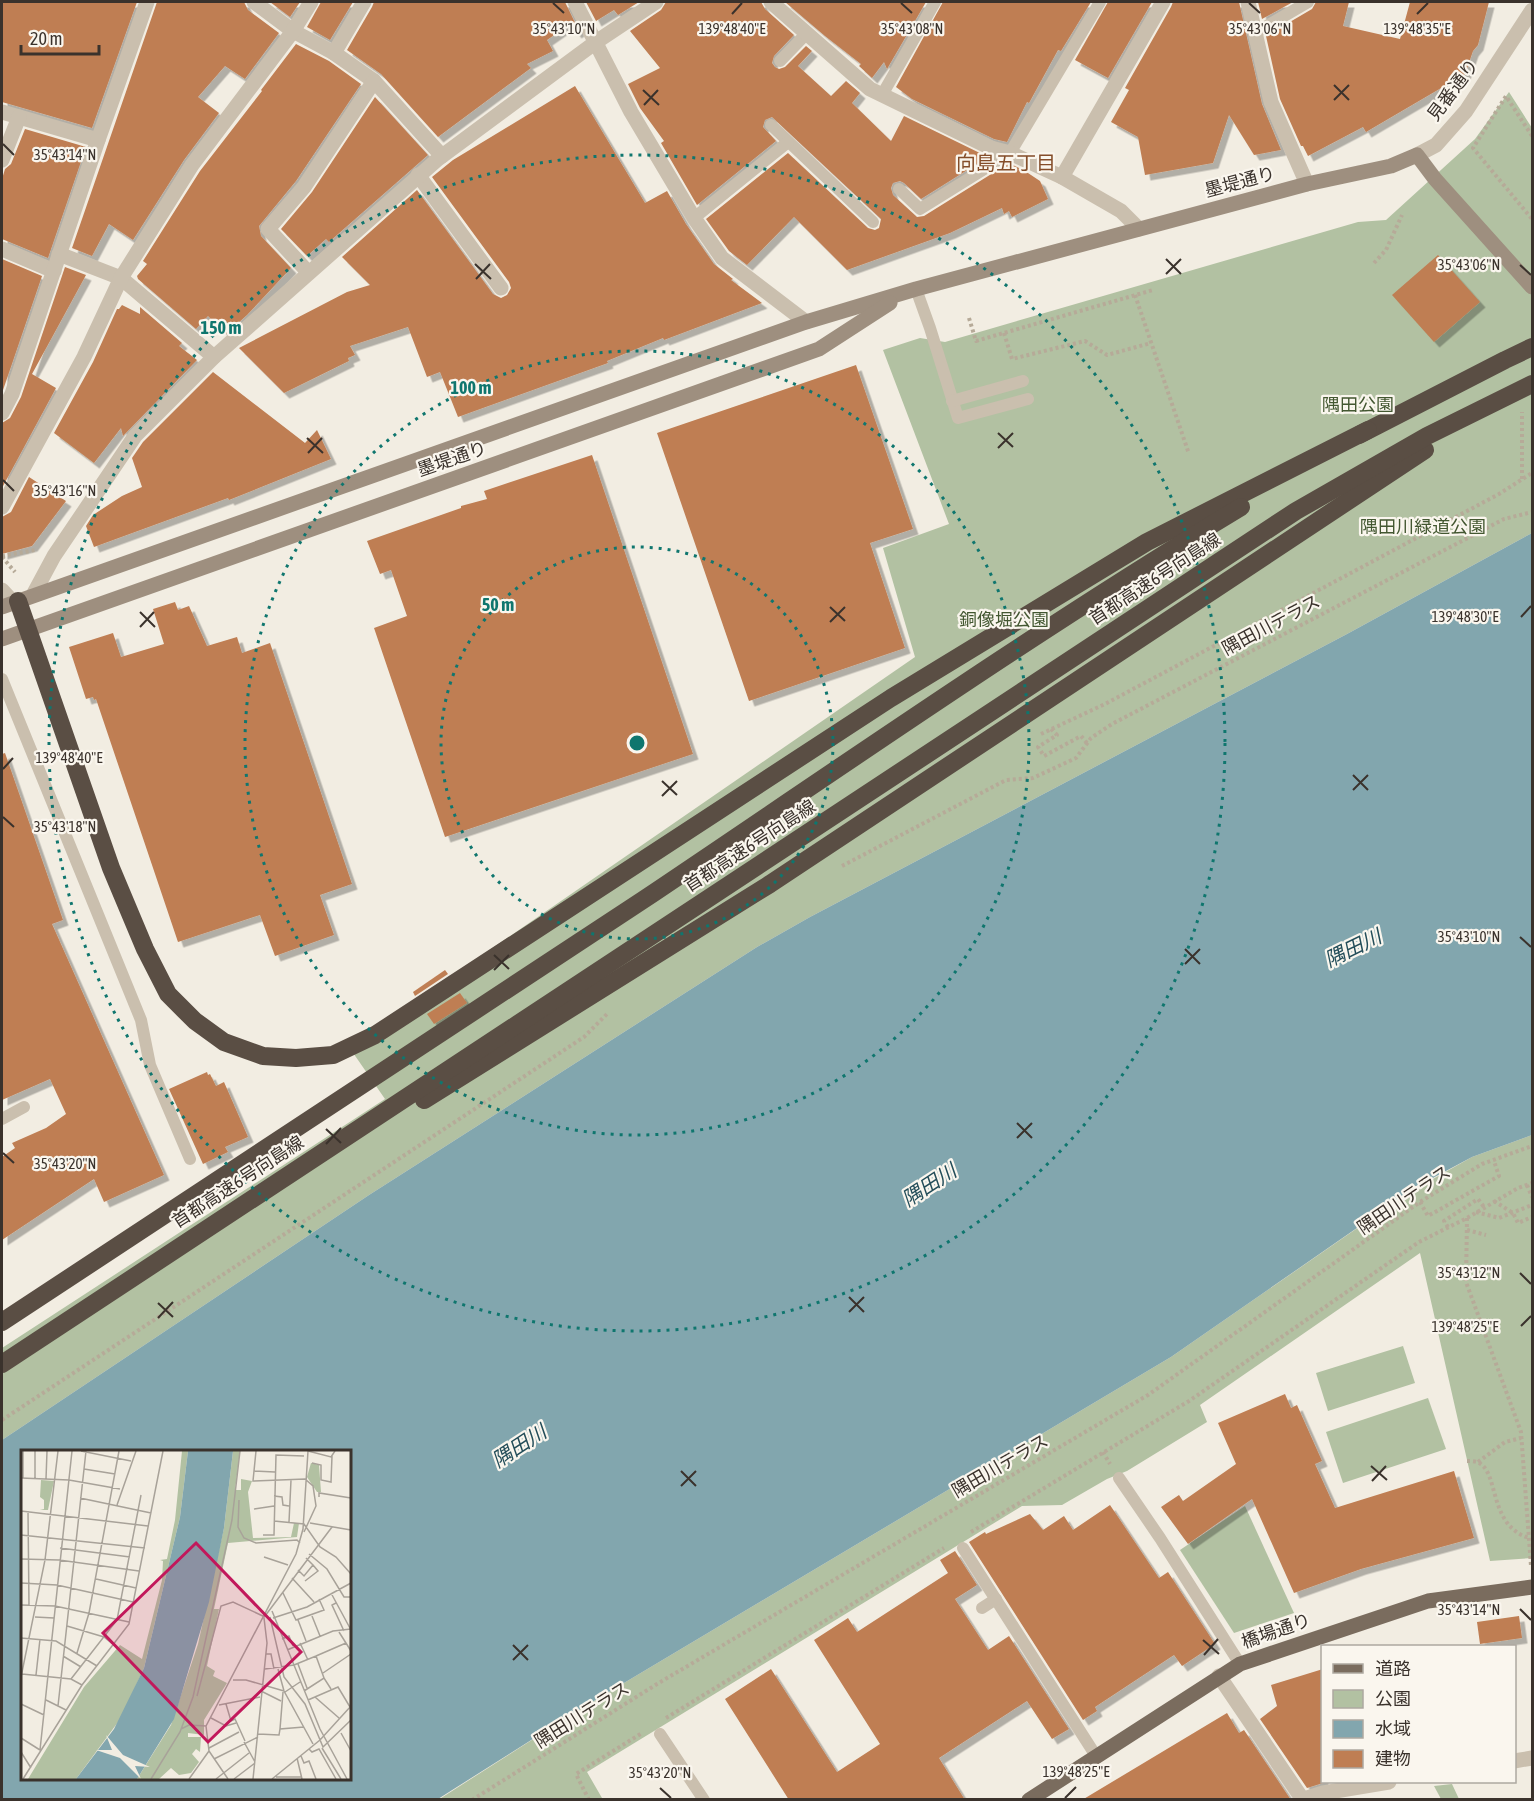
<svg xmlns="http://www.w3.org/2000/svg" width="1534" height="1801" font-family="'Asap Condensed','Noto Sans JP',sans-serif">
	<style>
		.green { fill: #b2c1a2 }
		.water { fill: #82a6ae; fill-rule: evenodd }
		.building { fill: #bf7e53; filter: url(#shadow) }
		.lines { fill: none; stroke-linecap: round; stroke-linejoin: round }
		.path { stroke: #b6aa98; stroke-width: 4; stroke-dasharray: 3 3; stroke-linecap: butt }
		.service { stroke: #cabfae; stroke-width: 12 }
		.minor { stroke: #cabfae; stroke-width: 15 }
		.tertiary { stroke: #cabfae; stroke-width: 15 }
		.secondary { stroke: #9e8f7f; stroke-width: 15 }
		.primary { stroke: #7a6c5e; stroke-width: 15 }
		.motorway { stroke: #5a4e44; stroke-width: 18 }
		.ticks { fill: none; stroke: #3a322c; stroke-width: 2 }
		.ring { fill: none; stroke: #0f766e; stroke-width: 3; stroke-dasharray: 3 6 }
		.labels { text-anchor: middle; stroke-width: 4.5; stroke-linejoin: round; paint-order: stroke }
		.street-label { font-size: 18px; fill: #3a322c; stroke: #faf6ee }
		.park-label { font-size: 18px; fill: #435731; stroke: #faf6ee }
		.neighbourhood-label { font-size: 20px; fill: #844d29; stroke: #faf6ee }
		.water-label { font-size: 20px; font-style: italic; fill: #234d59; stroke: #faf6ee }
		.inset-road { fill: none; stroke: #a8a299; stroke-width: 1.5 }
		.view { fill: #c2185b; fill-opacity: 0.15; stroke: #c2185b; stroke-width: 3 }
		.inset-edge { fill: none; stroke: #3a322c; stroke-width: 3 }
		.ticks-label { font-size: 15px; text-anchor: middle; fill: #3a322c; stroke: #faf6ee; stroke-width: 4.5; stroke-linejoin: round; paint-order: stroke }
		.centre { fill: #0f766e; stroke: #faf6ee; stroke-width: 3 }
		.ring-label { font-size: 18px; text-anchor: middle; font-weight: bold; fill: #0f766e; stroke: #faf6ee; stroke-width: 4.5; stroke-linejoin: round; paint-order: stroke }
	</style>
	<defs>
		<filter id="shadow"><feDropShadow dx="5.5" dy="5.5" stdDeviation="0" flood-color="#0004"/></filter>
	</defs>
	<rect width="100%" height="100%" fill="#f2ede2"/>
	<g class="green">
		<polygon points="1509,92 1532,128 1532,533 1347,634 810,917 757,947 369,1195 2,1440 2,1348 385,1099 349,1047 915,657 883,548 949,524 883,350 920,338 945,342 1358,222 1386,220 1475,139"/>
		<polygon points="1532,1135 1532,1558 1490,1561 1420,1253 1200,1405 1207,1422 1127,1471 1107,1479 1062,1505 1022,1506 587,1772 602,1798 601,1799 438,1800 577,1711 1171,1357 1408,1193 1472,1157"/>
		<polygon points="1403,1346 1415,1383 1328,1411 1316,1373"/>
		<polygon points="1428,1398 1446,1449 1343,1483 1326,1432"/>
		<polygon points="1245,1506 1294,1613 1234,1633 1180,1550"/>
		<polygon points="1452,1784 1459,1799 1441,1799 1434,1786"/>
	</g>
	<path class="water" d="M1532 533V1135L1472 1157 1416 1187 1171 1357 577 1711 438 1799H2V1440L369 1195 757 947 810 917 1347 634ZM22 1452H350V1778H22Z"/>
	<g class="building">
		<polygon points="2,2 137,2 92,128 2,102"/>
		<polygon points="157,2 244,2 248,10 279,33 245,79 225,66 198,97 219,113 184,160 133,240 109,224 92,256 72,248"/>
		<polygon points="270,2 300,2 290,17"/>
		<polygon points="321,2 353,2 330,40 307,27"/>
		<polygon points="374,2 565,2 579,31 576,33 570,24 547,40 553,51 527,64 531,68 438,137 381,74 347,50 372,7"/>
		<polygon points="586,2 639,2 618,15 614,10 596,21"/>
		<polygon points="666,2 761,2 765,9 794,35 774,56 772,63 775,67 779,69 785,67 806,46 812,51 798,66 831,96 846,81 860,93 852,103 891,141 904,116 988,157 921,199 904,183 900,181 893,183 891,188 893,195 917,217 924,216 1009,163 1025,171 1040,181 1048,199 1012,217 1009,211 1004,214 1002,208 950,233 847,270 794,217 747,265 729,251 706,219 788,153 868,228 875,230 879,228 881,219 772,117 765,120 763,127 776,141 697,205 661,143 664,141 640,108 628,84 660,68 630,31 661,10"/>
		<polygon points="785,2 926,2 887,69 884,62 872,78 859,66 861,64 825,36"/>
		<polygon points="943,2 1091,2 1061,51 1058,50 1029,103 1027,102 1007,142 994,139 912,99 896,87"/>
		<polygon points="1108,2 1152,2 1108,78 1075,60"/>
		<polygon points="1173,2 1239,2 1262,104 1281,150 1254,155 1229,115 1213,163 1145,175 1138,137 1111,122 1129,90 1125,88 1171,7"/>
		<polygon points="1258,2 1293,2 1262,19"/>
		<polygon points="1316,2 1349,2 1343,26 1400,39 1410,2 1489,2 1478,45 1473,51 1465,74 1366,132 1363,127 1308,156 1303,146 1301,146 1280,99 1266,36 1312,9"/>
		<polygon points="296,44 329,61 361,84 296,181 259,226 261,236 291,268 247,315 226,334 208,316 196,329 138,279 137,276 147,264 143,261 200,171 262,91 261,90"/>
		<polygon points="575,86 645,203 667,191 686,224 714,264 733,279 731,280 762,303 664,340 663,338 607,361 608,363 458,417 440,372 427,377 408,327 350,346 355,355 348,358 349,361 284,393 239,348 347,292 370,285 342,257 417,190 493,294 501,298 507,295 511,288 509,282 432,177 453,160"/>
		<polygon points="375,97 428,155 329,242 326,239 307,256 281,229 312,192"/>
		<polygon points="25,129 86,147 48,258 2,239 2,179 5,169 11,164"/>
		<polygon points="1438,255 1480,302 1434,342 1392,295"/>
		<polygon points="2,259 42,276 2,393"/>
		<polygon points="65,267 86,275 32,374 56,388 2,488 2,423 10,418 21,397"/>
		<polygon points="122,305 140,314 140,307 182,343 179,346 197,360 123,436 121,428 94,463 54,433 93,362 117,309 119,309"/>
		<polygon points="856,365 913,529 870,543 905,648 749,701 657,433"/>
		<polygon points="213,372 305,443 317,430 331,459 229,500 228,498 94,547 86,526 93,515 122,496 142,487 132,458 143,442"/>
		<polygon points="592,455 693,754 445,837 374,628 407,616 391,570 380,574 367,541 461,508 461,506 487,499 484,491"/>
		<polygon points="29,477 66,501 32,546 2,554 2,517 11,512"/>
		<polygon points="175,602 178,610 189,606 207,646 237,637 242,653 270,643 352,884 320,895 334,935 275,956 260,915 178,942 96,699 94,700 93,697 86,699 69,647 113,633 121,657 164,644 153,609"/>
		<polygon points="5,753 63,920 52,924 164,1175 104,1202 94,1179 2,1240 2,1157 15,1148 12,1143 46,1128 66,1114 50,1079 2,1100 2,754"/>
		<polygon points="445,970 448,974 415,996 413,992"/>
		<polygon points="460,993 467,1003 434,1024 427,1014"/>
		<polygon points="207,1072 208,1075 210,1074 216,1086 224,1082 248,1137 225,1147 228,1152 203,1164 169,1089"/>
		<polygon points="1285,1394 1291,1408 1297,1405 1322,1461 1315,1464 1335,1508 1454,1471 1474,1538 1361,1569 1294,1593 1252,1499 1188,1544 1161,1507 1179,1495 1183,1501 1236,1464 1218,1423"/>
		<polygon points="1110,1505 1159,1578 1168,1572 1215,1644 1182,1666 1174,1655 1095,1707 1097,1711 1083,1720 969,1542 985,1532 986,1534 1030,1514 1043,1530 1064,1516 1073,1530"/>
		<polygon points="955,1551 977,1585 955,1599 988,1650 1009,1636 1069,1729 1052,1739 1027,1701 939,1758 965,1800 789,1800 725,1699 771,1669 837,1772 880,1744 814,1640 848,1618 857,1632 948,1573 940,1560"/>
		<polygon points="1519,1616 1522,1638 1480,1644 1477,1622"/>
		<polygon points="1323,1669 1323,1783 1307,1788 1260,1719 1277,1706 1271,1685"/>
		<polygon points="1227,1713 1239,1733 1244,1730 1291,1800 1082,1800"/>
	</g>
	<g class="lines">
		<g class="path">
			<polyline points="1532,136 1506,96 1473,148 1532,219"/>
			<polyline points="1374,263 1386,250 1402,215"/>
			<polyline points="1135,295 1189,454"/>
			<polyline points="969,318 976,341 1153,290"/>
			<polyline points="1004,333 1012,359 1085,341 1107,355 1151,343"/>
			<polyline points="1522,479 1522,412"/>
			<polyline points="2,556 35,550"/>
			<polyline points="2,557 15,572"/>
			<polyline points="1051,729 1057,735 1038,747 1044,756 1081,736 1087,743"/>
			<polyline points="1041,734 1105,704 1499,494 1532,473"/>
			<polyline points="842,866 1006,780 1033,778 1076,758 1091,738 1112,724 1504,519 1532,512"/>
			<polyline points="1527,1185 1532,1197"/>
			<polyline points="1494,1201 1513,1213 1518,1223 1532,1217"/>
			<polyline points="1420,1202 1428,1216 1499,1176 1494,1161"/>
			<polyline points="1476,1212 1499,1218 1532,1205"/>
			<polyline points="1467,1218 1466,1282 1521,1432 1531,1566"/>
			<polyline points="1448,1227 1444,1221 1478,1199 1484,1207"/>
			<polyline points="1467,1230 1486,1235"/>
			<polyline points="2,1420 584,1037 607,1014"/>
			<polyline points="1103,1452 1110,1464"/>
			<path d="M1467 1461C1470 1461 1474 1461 1477 1462 1500 1470 1487 1525 1529 1538"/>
			<polyline points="1478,1462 1505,1442 1521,1438"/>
			<polyline points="971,1532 1189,1401 1419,1242 1467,1218 1518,1188 1532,1183"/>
			<polyline points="666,1718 944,1548"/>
			<polyline points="472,1800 657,1684 1148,1395 1420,1202 1482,1164 1532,1146"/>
			<polyline points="589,1800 576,1774 642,1733"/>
		</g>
		<g class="service">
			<polyline points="1255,33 1308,2"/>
			<polyline points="780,61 807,33"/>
			<polyline points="882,95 935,2"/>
			<polyline points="771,125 873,222"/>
			<polyline points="899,189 920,209 1010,153 1100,2"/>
			<polyline points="694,218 788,142"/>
			<polyline points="916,289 930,328 958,418 1028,399"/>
			<polyline points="952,401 1023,381"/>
			<polyline points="2,679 141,1020 150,1065 190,1159"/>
			<polyline points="2,1119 24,1107"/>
			<polyline points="1119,1478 1160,1538 1240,1664"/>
			<polyline points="963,1548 1096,1756"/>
			<polyline points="982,1608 996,1599"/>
			<polyline points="660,1734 704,1800"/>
		</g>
		<g class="minor">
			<polyline points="254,2 293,31 334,53 374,81 442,156"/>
			<polyline points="575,2 631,112 694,218 722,258 806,322"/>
			<polyline points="771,2 870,89 991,148 1010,153 1062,177 1121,211 1139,229"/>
			<polyline points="1248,2 1271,102 1307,184"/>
			<polyline points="334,53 364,2"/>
			<polyline points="2,112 98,140"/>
			<polyline points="2,160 19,117"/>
			<polyline points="418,175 501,288"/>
			<polyline points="1062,177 1163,2"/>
			<polyline points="2,249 54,271"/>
			<polyline points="59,254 121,278 214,357"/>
			<polyline points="308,272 268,229 304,187 374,81"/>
			<polyline points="2,413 12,394 98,140 147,2"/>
			<polyline points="2,507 84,357 121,278 192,165 293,31 311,2"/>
			<polyline points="2,590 13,602"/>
			<polyline points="33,595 54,556 135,436 214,357 438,159 596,42 656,2"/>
			<polyline points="1219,1676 1303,1800"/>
			<polyline points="1514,1761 1532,1758"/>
			<polyline points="1301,1800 1323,1793 1389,1782"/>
		</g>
		<polyline class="tertiary" points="1417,155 1436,145 1466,111 1532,10"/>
		<g class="secondary">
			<polyline points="2,607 806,322 916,289 1307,184 1391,166 1417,155 1435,179 1532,287"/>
			<polyline points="2,639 819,349 890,303"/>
		</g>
		<polyline class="primary" points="1029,1800 1240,1664 1428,1601 1532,1587"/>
		<g class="motorway">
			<polyline points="1359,435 1505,360 1532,347"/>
			<polyline points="18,601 111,868 145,949 168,994 195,1021 224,1042 263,1056 296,1058 333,1055 375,1035 891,698 1147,542 1368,430"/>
			<polyline points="424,1100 770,884 1425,450"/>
			<path d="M2 1322C215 1181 430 1042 643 900 841 767 1037 630 1241 507"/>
			<polyline points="2,1364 1296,511 1427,436 1532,384"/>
		</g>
	</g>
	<path class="ticks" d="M553 3 564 13M901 3 912 13M1249 3 1260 13M732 14 742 3M1417 14 1428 3M1334 85 1349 100M643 90 659 105M1334 100 1349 85M644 105 658 90M3 144 14 155M1166 259 1181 274M475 264 491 279M1520 265 1531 275M1166 274 1181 259M476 279 490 264M998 433 1013 447M307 438 323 453M998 448 1013 433M308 453 322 438M3 480 14 491M830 607 845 621M140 612 155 627M1521 617 1531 606M830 622 845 607M140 627 154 612M3 769 13 758M1353 775 1368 790M662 781 677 795M1353 790 1368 775M662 796 677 781M3 817 14 827M1520 937 1531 947M1185 949 1200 964M494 955 509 969M1185 964 1200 949M494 970 509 955M1017 1123 1032 1138M326 1129 341 1143M1017 1138 1032 1123M326 1144 341 1128M3 1153 14 1163M1520 1273 1531 1284M849 1297 864 1312M158 1303 173 1317M849 1312 864 1297M158 1318 173 1302M1521 1326 1531 1316M1371 1466 1387 1480M681 1471 696 1486M1372 1481 1386 1466M681 1486 696 1471M1520 1609 1531 1620M1203 1640 1219 1654M513 1645 528 1660M1204 1655 1218 1639M513 1660 528 1645M660 1788 671 1798M1065 1798 1076 1787"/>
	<g class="ring">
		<circle cx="637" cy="743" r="196"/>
		<circle cx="637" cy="743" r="392"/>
		<circle cx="637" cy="743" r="588"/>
	</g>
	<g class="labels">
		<g class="street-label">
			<text transform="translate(1453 90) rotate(-53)" y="6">見番通り</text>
			<text transform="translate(1240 182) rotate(-15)" y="6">墨堤通り</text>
			<text transform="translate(452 459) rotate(-19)" y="6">墨堤通り</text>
			<text transform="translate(1155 579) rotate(-33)" y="6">首都高速6号向島線</text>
			<text transform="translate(1271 625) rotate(-28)" y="6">隅田川テラス</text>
			<text transform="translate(750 846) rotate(-33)" y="6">首都高速6号向島線</text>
			<text transform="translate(238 1182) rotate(-33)" y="6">首都高速6号向島線</text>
			<text transform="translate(1404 1200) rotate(-34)" y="6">隅田川テラス</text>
			<text transform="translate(1000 1466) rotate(-30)" y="6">隅田川テラス</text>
			<text transform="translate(1276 1631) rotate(-19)" y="6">橋場通り</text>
			<text transform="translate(582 1715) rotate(-32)" y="6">隅田川テラス</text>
		</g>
		<g class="park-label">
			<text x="1358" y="411">隅田公園</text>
			<text x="1423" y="533">隅田川緑道公園</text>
			<text x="1004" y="626">銅像堀公園</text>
		</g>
		<g class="neighbourhood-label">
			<text x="1006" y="170">向島五丁目</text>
		</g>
		<g class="water-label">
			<text transform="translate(1353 948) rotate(-26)" y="7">隅田川</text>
			<text transform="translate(929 1185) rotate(-33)" y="7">隅田川</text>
			<text transform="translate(519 1446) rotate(-33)" y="7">隅田川</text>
		</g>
	</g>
	<g transform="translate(21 1450)">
		<rect width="330" height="330" fill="#f2ede2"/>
		<path d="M161 1H167L159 67 123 218 100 268 55 329H7L63 237 99 195 121 209 141 130 142 111 139 110 146 109 154 70ZM212 1H219L214 40H220V29L231 31 227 42 232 88 270 87 273 73H278L276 87 207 93 193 159H198L186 216 194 221 192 226 206 233 183 270V285L167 283V287H180L179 302 175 299 171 304 178 312 170 323 158 325 150 318 138 329H116L150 275 177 194 203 78ZM290 13 298 15 300 42H296L286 27ZM20 30 33 31 27 60H19L23 59V50L19 47Z" fill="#b2c1a2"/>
		<path d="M167 1H212L203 78 188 152 153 269 116 329H55L93 279 123 218 159 67Z" fill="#82a6ae"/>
		<path d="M85 285 102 305 129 317 114 316 120 329 99 308 75 300H91Z" fill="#f2ede2"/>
		<path class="inset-road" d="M2 1V28M14 1V29M60 1 110 11M235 1 232 31 284 29 292 36 295 56 283 82M287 1 310 7 314 1M291 13 300 15V30L310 32 311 6M63 19 94 24M233 21 254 22M0 28 48 30 99 39M25 29 26 1M253 46 261 47 262 55 268 56M298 47V43L330 48M59 48 130 63M218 50 217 77 223 88 235 93 276 90 279 93M96 55 115 1M233 59 253 56M0 61 127 76M7 61 8 156M253 71 283 74 299 97 315 107 330 124M268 72 270 30M289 73 330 80M0 85 124 98M242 85H253L255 5 283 6M39 98 109 107M288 104 306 119 323 147H330M243 107 267 115M0 109 38 110 118 121M277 120 283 126 292 115 285 108M271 128 293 152M75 129 115 138M284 131 297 121 292 115M0 133 36 135 112 152M262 143 275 170 303 160 298 149M310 143 330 180M315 153 311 155 323 181M0 155 34 156 108 172M251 161 299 279 326 329M244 166 311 77M291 166 299 186M14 167 33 168M249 167 263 227 284 254 302 297 330 270M252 168 286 157 330 133M277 170 285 191M46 176 83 187 94 196M318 182 330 201M0 188 35 191 76 216M261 189 268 186 272 196M279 193 287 210M266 200 312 181 330 179M56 203 68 163 98 1M245 204H250L253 219M42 206 60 217M295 206 325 193M277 214 286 238M273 215 295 206 303 228M244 219 273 215M257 219 263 241 292 294M302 223 330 204M1 224 50 229 61 235M15 225 19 189M0 227 24 110 37 1M50 229 96 170 120 45M212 230H225L263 241M240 241 260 251M283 241 303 228 310 239M264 242 279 232M176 246 200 156 212 152 244 167M294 247 318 268M25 250 45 260M287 250 317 237 329 257M0 254 23 265M205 254 210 271 214 269 224 291M198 255 239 247M37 256 65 1M190 268 205 276 215 273M160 279 168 275 185 276 275 104 282 79 287 1M259 279 262 242M320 283 330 301M237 284 258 285 259 279 283 277M0 288 19 300M223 292 234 312M188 298 218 282M301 298 320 329M288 299 291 302 298 299 315 329M19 300 51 1M188 301 207 329M0 302 10 318M280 306 283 313 288 311 295 329M276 308 281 329M193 309 237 287M255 327H281M2 329 61 235 108 174 142 1M130 329 159 282 172 247 211 70 219 1M168 329 188 301 185 276M195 329 228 303M213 329 234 313M232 329 246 193 243 168M251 329 299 290 330 256"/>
		<path class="view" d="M175 93 280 202 187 292 82 183Z"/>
		<rect width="330" height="330" class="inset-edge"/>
	</g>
	<g class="ticks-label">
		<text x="564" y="34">35°43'10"N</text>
		<text x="912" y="34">35°43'08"N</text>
		<text x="1260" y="34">35°43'06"N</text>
		<text x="732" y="34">139°48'40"E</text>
		<text x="1417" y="34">139°48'35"E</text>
		<text x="65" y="160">35°43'14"N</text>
		<text x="1469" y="270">35°43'06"N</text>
		<text x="65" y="496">35°43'16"N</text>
		<text x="1465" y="622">139°48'30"E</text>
		<text x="69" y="763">139°48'40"E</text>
		<text x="65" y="832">35°43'18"N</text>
		<text x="1469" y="942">35°43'10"N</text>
		<text x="65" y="1169">35°43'20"N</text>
		<text x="1469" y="1278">35°43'12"N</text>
		<text x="1465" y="1332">139°48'25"E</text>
		<text x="1469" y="1615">35°43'14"N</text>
		<text x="1076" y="1777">139°48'25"E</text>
		<text x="660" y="1778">35°43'20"N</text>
	</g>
	<circle cx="637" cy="743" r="9" class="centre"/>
	<g class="ring-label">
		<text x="221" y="334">150 m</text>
		<text x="471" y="394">100 m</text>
		<text x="498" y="611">50 m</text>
	</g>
	<rect width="1534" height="1801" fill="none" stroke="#3a322c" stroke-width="6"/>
	<rect x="1321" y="1645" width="195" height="138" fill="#faf6ee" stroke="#ada8a0" stroke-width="1.5"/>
	<rect x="1333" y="1664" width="30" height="9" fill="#7a6c5e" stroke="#ada8a0" stroke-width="1.5"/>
	<text x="1375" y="1675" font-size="18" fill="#3a322c">道路</text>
	<rect x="1333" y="1690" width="30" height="18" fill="#b2c1a2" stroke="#ada8a0" stroke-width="1.5"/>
	<text x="1375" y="1705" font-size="18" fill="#3a322c">公園</text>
	<rect x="1333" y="1720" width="30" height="18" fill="#82a6ae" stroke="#ada8a0" stroke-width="1.5"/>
	<text x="1375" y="1735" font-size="18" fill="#3a322c">水域</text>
	<rect x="1333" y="1750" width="30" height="18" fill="#bf7e53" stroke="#ada8a0" stroke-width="1.5"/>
	<text x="1375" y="1765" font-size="18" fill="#3a322c">建物</text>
	<path d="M21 45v9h78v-9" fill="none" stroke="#3a322c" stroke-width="3"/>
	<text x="30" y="45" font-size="18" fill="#3a322c" stroke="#faf6ee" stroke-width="4.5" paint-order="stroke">20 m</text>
</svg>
